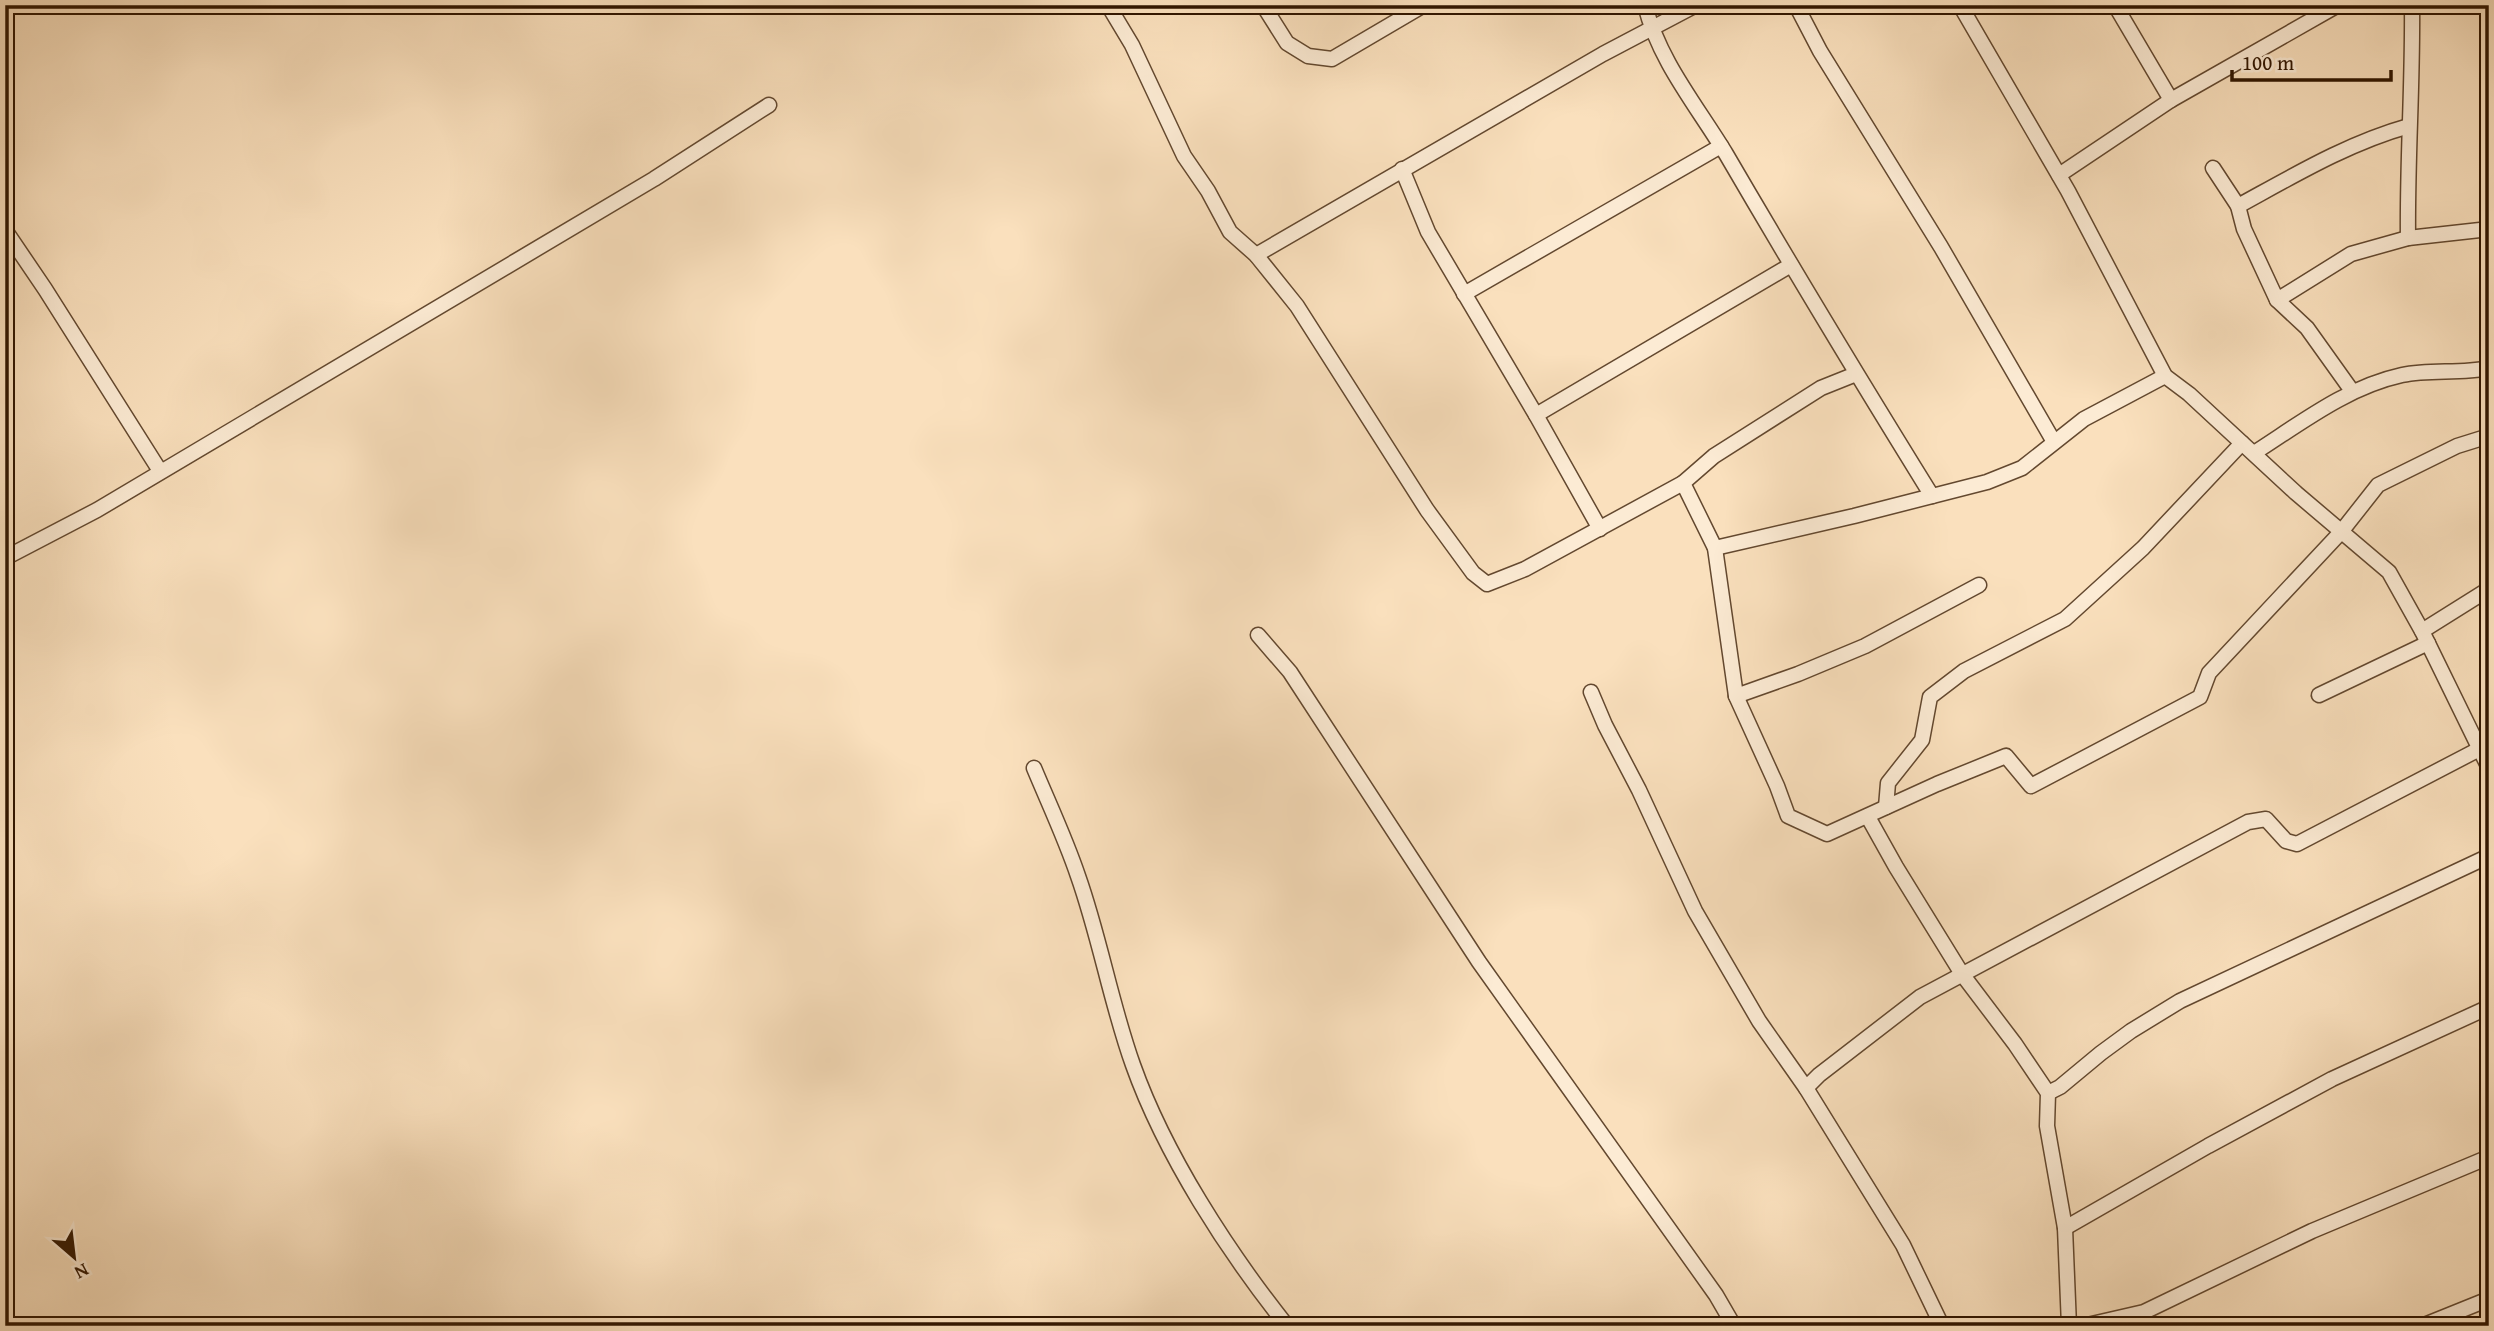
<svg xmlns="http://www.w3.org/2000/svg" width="2494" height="1331" font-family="'Gentium Book Plus',serif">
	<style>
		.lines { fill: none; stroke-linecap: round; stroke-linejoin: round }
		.minor-casing { stroke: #63482f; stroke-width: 17 }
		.minor { stroke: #fcebd4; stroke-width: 14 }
	</style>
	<rect width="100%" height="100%" fill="#fae0bd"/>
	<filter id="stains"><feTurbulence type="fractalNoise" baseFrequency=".00286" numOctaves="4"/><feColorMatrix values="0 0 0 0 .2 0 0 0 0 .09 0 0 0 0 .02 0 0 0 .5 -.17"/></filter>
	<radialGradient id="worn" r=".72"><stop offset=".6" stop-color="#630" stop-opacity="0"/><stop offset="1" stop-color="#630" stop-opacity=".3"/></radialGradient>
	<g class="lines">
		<defs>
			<g id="minor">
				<polyline points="1108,5 1132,45 1184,156 1208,191 1230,232 1256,255 1297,306 1427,510 1473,573 1487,584 1525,569 1683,483"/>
				<polyline points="1263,5 1287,43 1308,56 1332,59 1424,5"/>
				<path d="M1645 5C1659 61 1697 106 1726 154 1793 269 1862 383 1932 496"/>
				<polyline points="1796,5 1820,51 1941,247 2054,442"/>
				<polyline points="1960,5 2068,191 2165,376 2189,394 2296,493 2389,572 2422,631 2489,768"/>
				<polyline points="2115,5 2171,100"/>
				<polyline points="2213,168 2238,206 2244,229 2277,300 2307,328 2352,391"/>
				<polyline points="1402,169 1428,232 1536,415 1600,529"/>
				<polyline points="2059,175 2171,100 2338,5"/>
				<path d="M2238 206C2293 176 2348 143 2409 126"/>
				<polyline points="5,230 45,289 160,471"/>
				<path d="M2408 238C2407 160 2413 83 2412 5"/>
				<polyline points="1256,255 1603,54 1696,5"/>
				<polyline points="1464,294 1721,146"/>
				<polyline points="2277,300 2351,254 2408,238 2489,229"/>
				<polyline points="1856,374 1821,388 1714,456 1683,483 1715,548 1736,696 1777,786 1788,816 1827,834 1937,784 2006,756 2031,786 2200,697 2209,673 2341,532 2378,485 2457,446 2489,436"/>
				<polyline points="1536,415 1791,265"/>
				<path d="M2254 453C2301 423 2347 387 2402 375 2430 369 2460 374 2489 368"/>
				<polyline points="1715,548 1854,516 1987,482 2022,468 2084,419 2165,376"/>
				<polyline points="5,558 97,510 654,179 769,105"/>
				<polyline points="2422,631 2489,589"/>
				<polyline points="1258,635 1290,672 1479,962 1716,1295 1734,1326"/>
				<polyline points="1591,692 1605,725 1639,790 1695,911 1759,1021 1806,1088 1819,1075 1920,997 2248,822 2266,819 2286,841 2297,844 2489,744"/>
				<polyline points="2319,695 2428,643"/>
				<polyline points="1736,696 1798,674 1865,646 1979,585"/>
				<path d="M1034 768C1049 804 1066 840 1078 876 1100 938 1111 1004 1133 1065 1165 1155 1228 1252 1287 1326"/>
				<polyline points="1886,807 1888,783 1922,740 1930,697 1964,671 2065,619 2143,548 2242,443"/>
				<polyline points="1868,817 1896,867 1962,974 2015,1044 2048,1093 2047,1126 2065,1228 2069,1326"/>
				<polyline points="1806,1088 1903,1245 1942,1326"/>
				<polyline points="2048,1093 2060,1087 2101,1053 2131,1031 2180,1001 2489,856"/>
				<polyline points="2065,1228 2208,1146 2332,1079 2489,1007"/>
				<polyline points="2083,1326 2144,1312 2312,1231 2489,1157"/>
				<polyline points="2422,1326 2489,1299"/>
			</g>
		</defs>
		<use href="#minor" class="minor-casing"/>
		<use href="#minor" class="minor"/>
	</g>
	<rect width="2494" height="1331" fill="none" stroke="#fae0bd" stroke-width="28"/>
	<rect x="7" y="7" width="2480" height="1317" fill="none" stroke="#311600" stroke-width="3.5"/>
	<rect x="14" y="14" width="2466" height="1303" fill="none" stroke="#311600" stroke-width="2"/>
	<g transform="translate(74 1257) rotate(152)" stroke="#fcebd4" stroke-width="5" paint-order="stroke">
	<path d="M0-5L12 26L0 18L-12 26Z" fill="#311600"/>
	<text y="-10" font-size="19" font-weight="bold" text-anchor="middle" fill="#311600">N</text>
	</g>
	<path d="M2232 70v10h159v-10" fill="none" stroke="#311600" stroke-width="3.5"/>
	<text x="2242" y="70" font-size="21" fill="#311600" stroke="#fcebd4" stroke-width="5" paint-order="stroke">100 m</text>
	<rect width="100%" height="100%" filter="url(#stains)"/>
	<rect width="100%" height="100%" fill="url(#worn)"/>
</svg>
